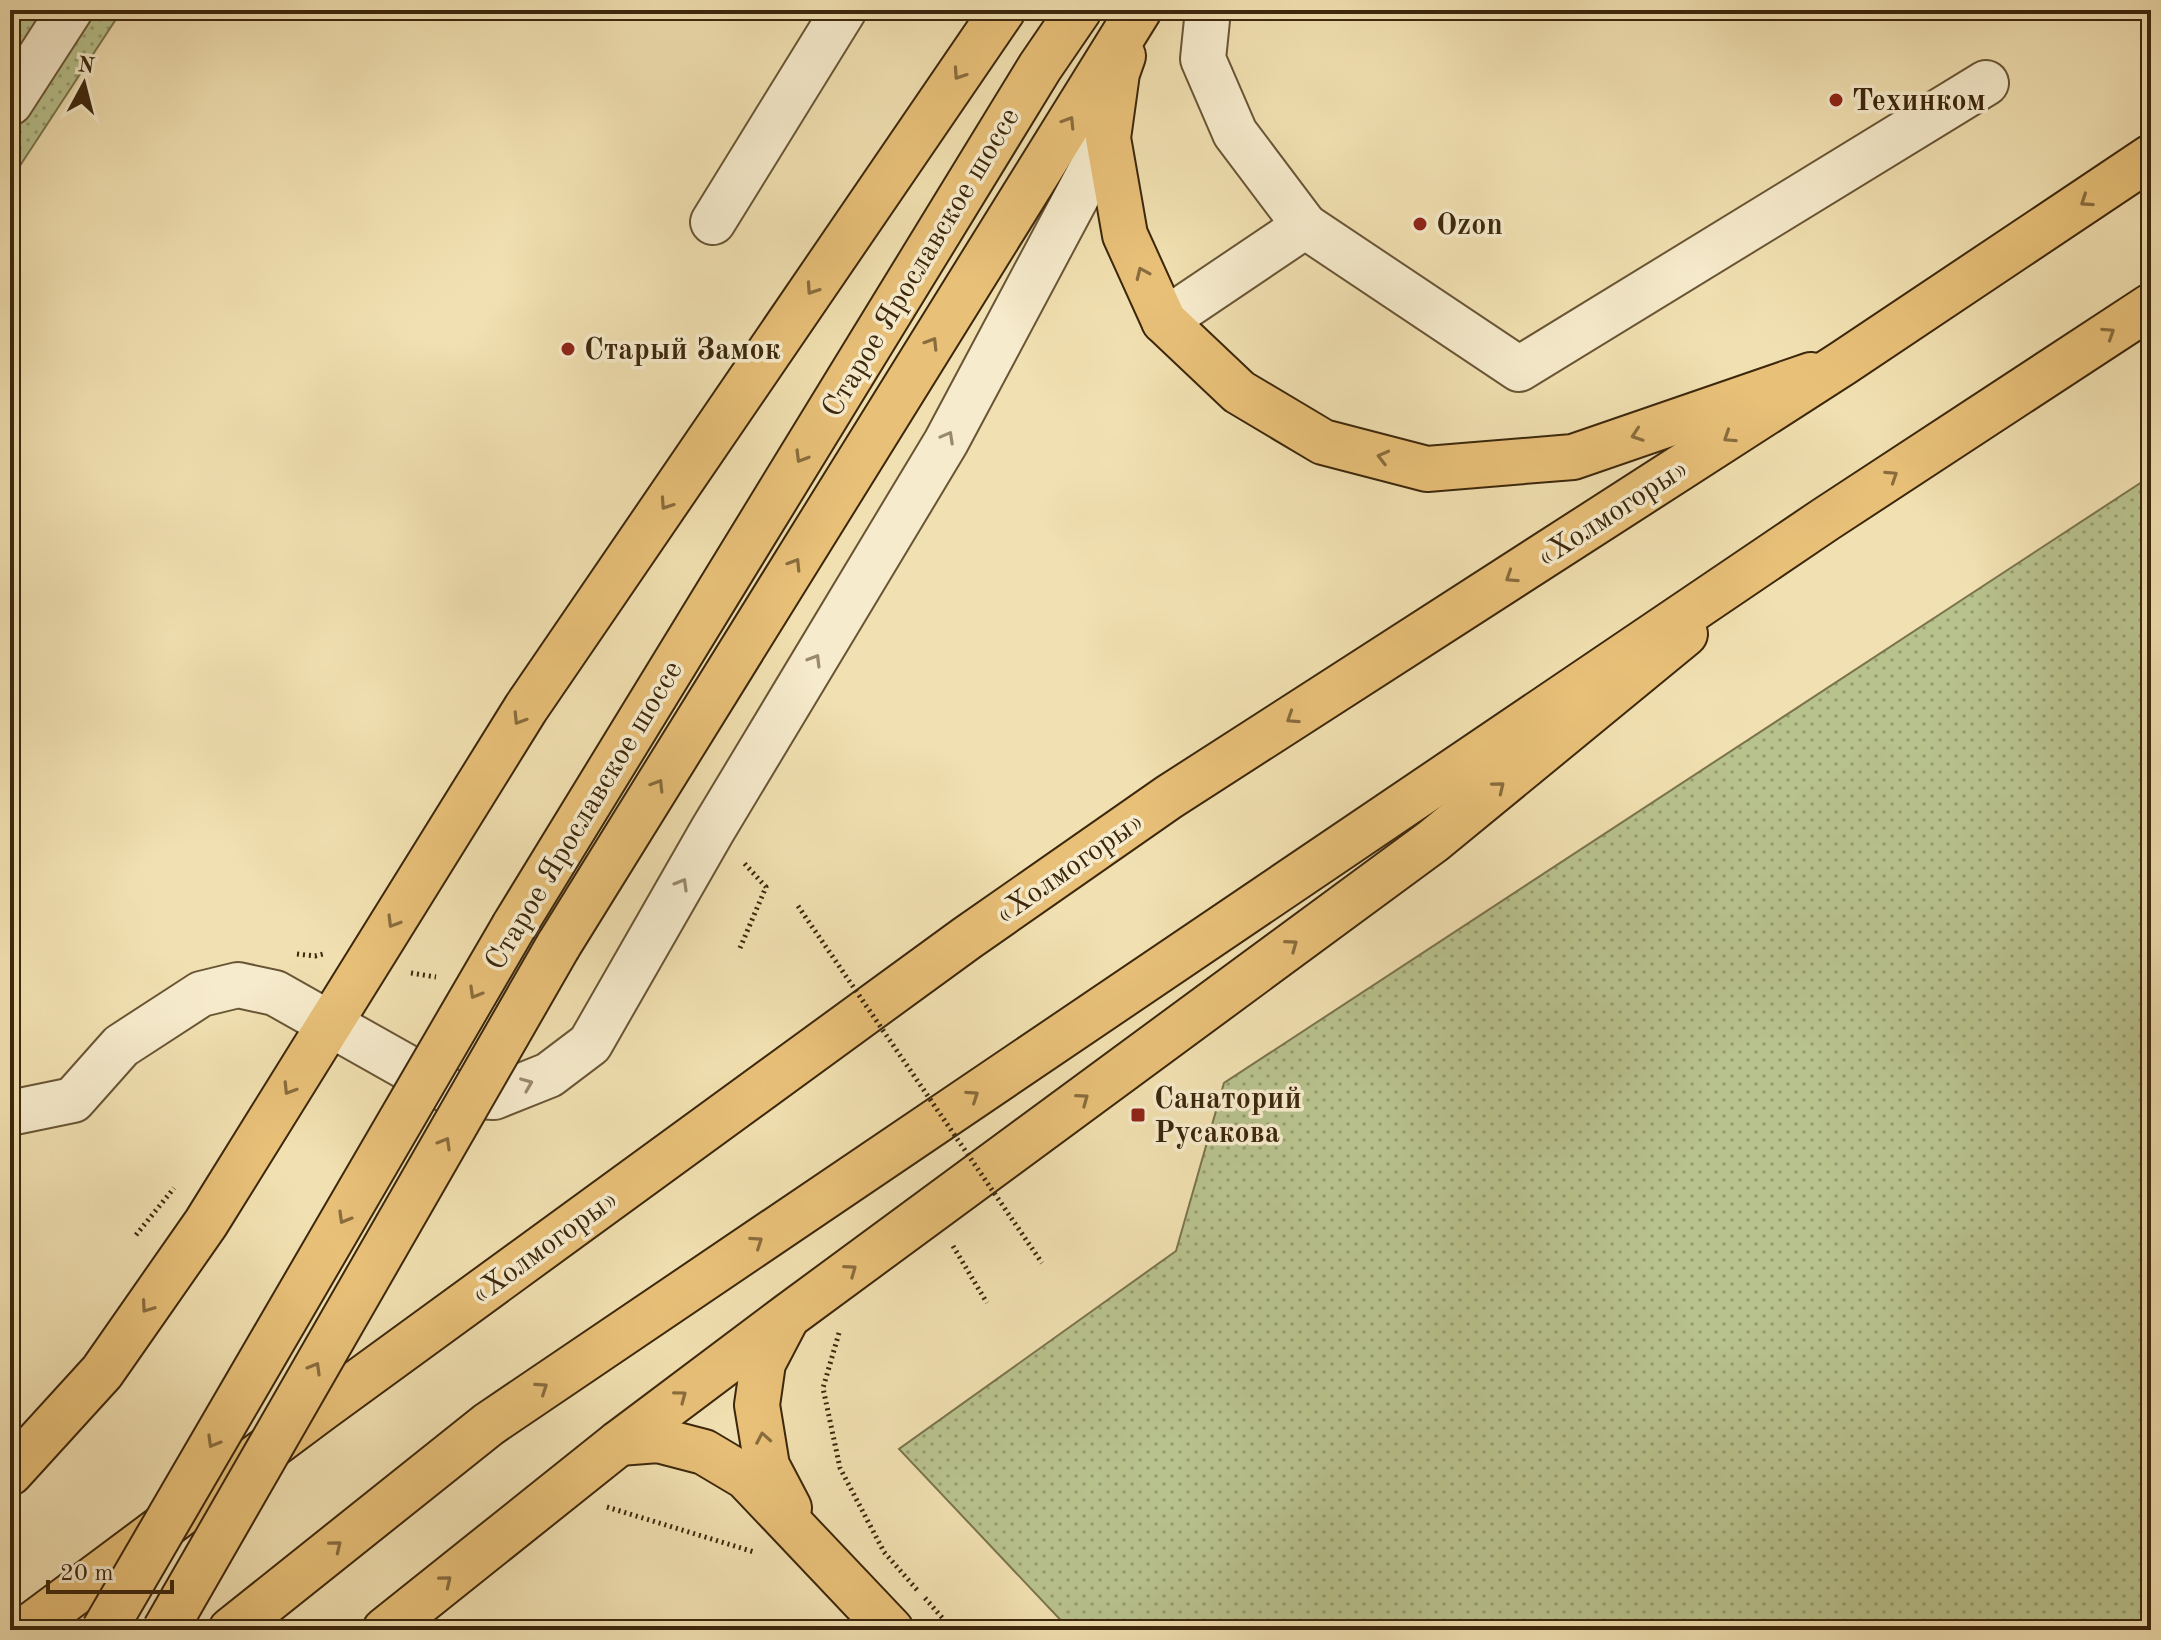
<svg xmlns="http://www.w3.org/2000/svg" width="2161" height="1640" font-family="'Old Standard TT',serif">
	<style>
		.green { fill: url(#green-dots); stroke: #7a744c; stroke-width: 2 }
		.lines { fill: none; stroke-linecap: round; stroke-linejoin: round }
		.minor-casing { stroke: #695535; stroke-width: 48 }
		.major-casing { stroke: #3c270c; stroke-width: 48 }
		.highway-casing { stroke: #3c270c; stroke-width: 48 }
		.path { stroke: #3c270c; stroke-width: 5; stroke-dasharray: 2 4; stroke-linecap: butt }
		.minor { stroke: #f6ebcc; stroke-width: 44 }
		.major { stroke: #e8c078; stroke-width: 44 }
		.highway { stroke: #e8c078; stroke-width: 44 }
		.major-bridge-casing { stroke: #3c270c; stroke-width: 48; stroke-linecap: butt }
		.path-bridge { stroke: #3c270c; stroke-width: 5; stroke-dasharray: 2 4; stroke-linecap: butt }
		.major-bridge { stroke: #e8c078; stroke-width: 44 }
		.oneway { stroke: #896c3d }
		.oneway2 { stroke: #99896c }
		.poi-dot { fill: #8f2418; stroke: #f6ebcc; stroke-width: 3 }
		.labels { text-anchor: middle; stroke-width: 7; stroke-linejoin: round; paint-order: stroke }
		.poi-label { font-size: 30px; font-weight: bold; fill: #3c270c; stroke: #f6ebcc; text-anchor: start }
		.street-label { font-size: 30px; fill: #3c270c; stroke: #f6ebcc }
	</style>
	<defs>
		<pattern id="green-dots" width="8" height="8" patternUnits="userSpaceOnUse" patternTransform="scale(2)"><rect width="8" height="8" fill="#b8c28d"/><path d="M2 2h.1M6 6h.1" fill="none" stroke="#979e72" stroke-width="1.8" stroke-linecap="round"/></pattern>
	</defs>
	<rect width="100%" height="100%" fill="#f1e0b1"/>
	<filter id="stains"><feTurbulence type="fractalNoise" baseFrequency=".0025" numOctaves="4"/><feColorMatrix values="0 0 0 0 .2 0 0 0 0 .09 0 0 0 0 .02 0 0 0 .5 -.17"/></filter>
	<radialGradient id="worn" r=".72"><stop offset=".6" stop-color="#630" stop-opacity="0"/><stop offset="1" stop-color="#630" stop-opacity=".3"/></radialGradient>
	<g class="green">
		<polygon points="10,10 122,10 10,181"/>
		<polygon points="2151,476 2151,1630 1070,1630 899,1449 1176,1251 1224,1083"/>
	</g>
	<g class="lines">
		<defs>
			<g id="minor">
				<polyline points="1208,10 1203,59 1235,133 1305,226"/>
				<polyline points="10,103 70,10"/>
				<polyline points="713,222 844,10"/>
				<polyline points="1164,321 1305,226 1519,369 1986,83"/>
				<polyline points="10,1113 73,1100 121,1046 201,994 238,985 275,993 456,1095 494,1097 549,1075 590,1044 712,831 946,442 1108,138"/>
			</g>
			<g id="major">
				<polyline points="1123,56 1117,73 1108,138 1125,235 1164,321 1239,392 1323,442 1427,469 1573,457 1811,375"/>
				<polyline points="514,926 1040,67 1079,10"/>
				<polyline points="558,946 1139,10"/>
				<polyline points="785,1321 763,1363 757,1405 767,1466 789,1508"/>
				<polyline points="619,1443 658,1440 704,1452 746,1477 891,1630"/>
				<polyline points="10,1473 102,1372 206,1223 526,708 1003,10"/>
				<polyline points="385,1630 619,1443 788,1316 1433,841 1685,634"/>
			</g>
			<g id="highway">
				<polyline points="25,1630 321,1409 967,938 1169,797 1843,363 2151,157"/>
				<polyline points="231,1630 489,1424 1826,519 2151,306"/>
			</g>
		</defs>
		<use href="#minor" class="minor-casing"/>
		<use href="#major" class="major-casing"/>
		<use href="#highway" class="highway-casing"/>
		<g class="path">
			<polyline points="740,948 766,887 744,863"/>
			<polyline points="297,954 315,956 323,954"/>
			<polyline points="411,973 436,977"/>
			<polyline points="136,1235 174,1188"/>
			<polyline points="953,1246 987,1303"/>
			<polyline points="839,1333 823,1388 840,1468 884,1552 918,1591"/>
			<polyline points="607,1507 754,1552"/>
			<polyline points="925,1598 953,1630"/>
		</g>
		<use href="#minor" class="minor"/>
		<use href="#major" class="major"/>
		<use href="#highway" class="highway"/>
		<defs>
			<g id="major-bridge">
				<polyline points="104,1630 514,926"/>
				<polyline points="165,1630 558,946"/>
			</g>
		</defs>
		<use href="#major-bridge" class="major-bridge-casing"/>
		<polyline class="path-bridge" points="798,906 1042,1263"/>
		<use href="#major-bridge" class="major-bridge"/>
	</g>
	<defs><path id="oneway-chevron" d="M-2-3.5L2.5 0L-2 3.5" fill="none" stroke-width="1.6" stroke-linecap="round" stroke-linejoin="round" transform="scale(2)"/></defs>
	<g class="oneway">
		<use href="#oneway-chevron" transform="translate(959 74) rotate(124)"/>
		<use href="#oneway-chevron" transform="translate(1069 122) rotate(-58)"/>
		<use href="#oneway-chevron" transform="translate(2086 201) rotate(146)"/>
		<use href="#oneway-chevron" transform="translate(1142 273) rotate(-114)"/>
		<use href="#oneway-chevron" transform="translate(812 289) rotate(124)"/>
		<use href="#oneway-chevron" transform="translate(2109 333) rotate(-33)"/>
		<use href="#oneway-chevron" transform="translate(932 343) rotate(-58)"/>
		<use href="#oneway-chevron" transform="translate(1637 435) rotate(161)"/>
		<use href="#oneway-chevron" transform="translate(1729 437) rotate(147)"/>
		<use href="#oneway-chevron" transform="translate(801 457) rotate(121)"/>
		<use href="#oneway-chevron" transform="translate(1383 457) rotate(-166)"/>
		<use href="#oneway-chevron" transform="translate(1892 476) rotate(-33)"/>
		<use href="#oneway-chevron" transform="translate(666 504) rotate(124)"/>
		<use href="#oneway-chevron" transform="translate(795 564) rotate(-58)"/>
		<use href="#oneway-chevron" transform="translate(1511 577) rotate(147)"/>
		<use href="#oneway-chevron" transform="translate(1292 718) rotate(147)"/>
		<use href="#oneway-chevron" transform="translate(519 719) rotate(122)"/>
		<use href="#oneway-chevron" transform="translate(658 785) rotate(-58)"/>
		<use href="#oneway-chevron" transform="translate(1499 787) rotate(-39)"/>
		<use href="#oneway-chevron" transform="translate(393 922) rotate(121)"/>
		<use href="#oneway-chevron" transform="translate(1292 945) rotate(-36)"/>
		<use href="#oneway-chevron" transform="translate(475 993) rotate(120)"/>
		<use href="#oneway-chevron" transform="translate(289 1089) rotate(122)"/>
		<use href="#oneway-chevron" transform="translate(973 1096) rotate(-34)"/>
		<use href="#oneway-chevron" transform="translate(1083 1099) rotate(-36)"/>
		<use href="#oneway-chevron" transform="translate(445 1143) rotate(-60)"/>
		<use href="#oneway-chevron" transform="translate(344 1218) rotate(120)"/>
		<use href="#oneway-chevron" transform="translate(757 1242) rotate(-34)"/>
		<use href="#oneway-chevron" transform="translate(851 1270) rotate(-36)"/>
		<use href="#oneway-chevron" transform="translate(147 1307) rotate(125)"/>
		<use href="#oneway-chevron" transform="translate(315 1368) rotate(-60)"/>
		<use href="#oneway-chevron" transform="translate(542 1388) rotate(-34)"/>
		<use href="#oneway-chevron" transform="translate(681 1396) rotate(-37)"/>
		<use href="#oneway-chevron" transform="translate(763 1438) rotate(-100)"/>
		<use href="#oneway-chevron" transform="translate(213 1442) rotate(120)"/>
		<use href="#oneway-chevron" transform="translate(336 1546) rotate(-39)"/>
		<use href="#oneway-chevron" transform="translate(446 1581) rotate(-39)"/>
	</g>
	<g class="oneway2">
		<use href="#oneway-chevron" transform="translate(948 437) rotate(-61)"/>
		<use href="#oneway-chevron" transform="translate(815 660) rotate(-59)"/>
		<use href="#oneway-chevron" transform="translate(682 884) rotate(-60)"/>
		<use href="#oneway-chevron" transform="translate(527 1084) rotate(-22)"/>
	</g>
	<g class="poi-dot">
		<circle cx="1836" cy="100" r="8"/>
		<circle cx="1420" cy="224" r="8"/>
		<circle cx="568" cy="349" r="8"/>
		<rect x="1130" y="1107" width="16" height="16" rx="4"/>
	</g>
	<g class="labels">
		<g class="poi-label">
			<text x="1852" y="110">Техинком</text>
			<text x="1436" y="234">Ozon</text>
			<text x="584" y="359">Старый Замок</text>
			<text x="1154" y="1108">Санаторий<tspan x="1154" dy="34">Русакова</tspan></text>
		</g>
		<g class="street-label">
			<text transform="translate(920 262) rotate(-59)" y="10">Старое Ярославское шоссе</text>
			<text transform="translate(1612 512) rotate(-33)" y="10">«Холмогоры»</text>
			<text transform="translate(583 815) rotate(-59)" y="10">Старое Ярославское шоссе</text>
			<text transform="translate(1069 867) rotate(-35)" y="10">«Холмогоры»</text>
			<text transform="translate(544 1246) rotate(-36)" y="10">«Холмогоры»</text>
		</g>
	</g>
	<rect width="2161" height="1640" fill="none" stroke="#f1e0b1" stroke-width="40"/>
	<rect x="12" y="12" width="2137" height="1616" fill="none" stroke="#3c270c" stroke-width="4"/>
	<rect x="20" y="20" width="2121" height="1600" fill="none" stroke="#3c270c" stroke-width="2"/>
	<g transform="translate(84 84) rotate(7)" stroke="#f6ebcc" stroke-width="6" paint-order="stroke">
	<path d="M0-6L14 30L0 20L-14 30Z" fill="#3c270c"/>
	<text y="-12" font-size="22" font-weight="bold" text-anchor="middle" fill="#3c270c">N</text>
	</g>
	<path d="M48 1580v12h124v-12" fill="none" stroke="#3c270c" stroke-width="4"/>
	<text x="60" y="1580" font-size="24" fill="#3c270c" stroke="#f6ebcc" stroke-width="6" paint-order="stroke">20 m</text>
	<rect width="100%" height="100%" filter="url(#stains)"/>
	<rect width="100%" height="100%" fill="url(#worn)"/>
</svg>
